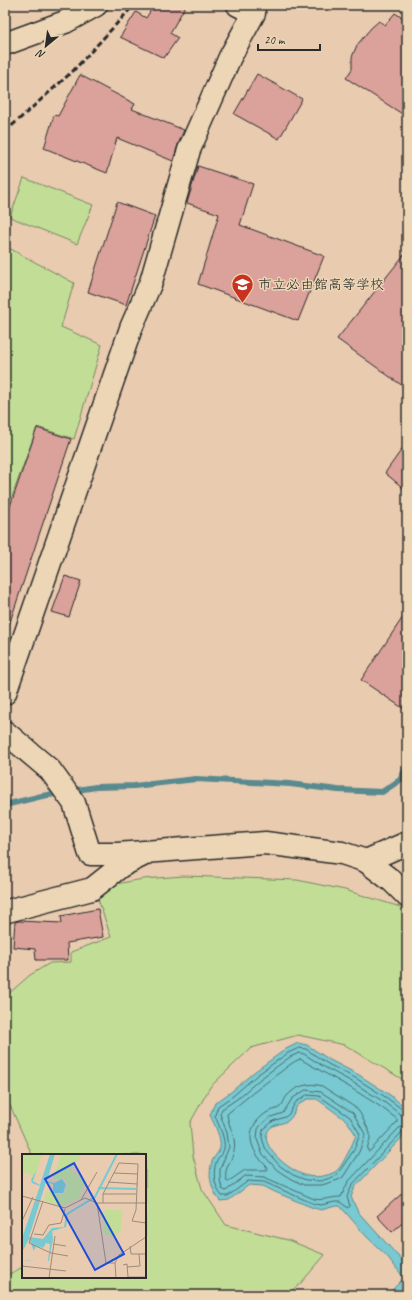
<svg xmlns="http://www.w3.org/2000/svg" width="412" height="1300" font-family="Caveat,'Klee One',sans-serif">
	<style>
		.green { fill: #c2de96; stroke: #768460 }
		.water { fill: #78c9d1; stroke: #598a8f; fill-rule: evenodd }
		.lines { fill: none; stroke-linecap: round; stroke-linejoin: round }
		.shore { stroke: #4a6a6d; stroke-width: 1 }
		.stream { stroke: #598a8f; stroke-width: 6 }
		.building { fill: #dba19b; stroke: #2b2b2b }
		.street-casing { stroke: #2b2b2b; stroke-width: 25 }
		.street { stroke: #ecd6b5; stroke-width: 22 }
		.rail { stroke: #2b2b2b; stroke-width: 3; stroke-dasharray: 6 3; stroke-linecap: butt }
		.labels { text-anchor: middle; stroke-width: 3; stroke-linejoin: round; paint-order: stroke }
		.poi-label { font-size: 14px; fill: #2b2b2b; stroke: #ecd6b5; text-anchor: start }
		.inset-river { fill: none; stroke: #78c9d1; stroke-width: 2 }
		.inset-road { fill: none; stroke: #9d8b7b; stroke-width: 1 }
		.view { fill: #1d4ed8; fill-opacity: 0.15; stroke: #1d4ed8; stroke-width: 2 }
		.inset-edge { fill: none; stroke: #2b2b2b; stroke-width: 2 }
	</style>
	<rect width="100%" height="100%" fill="#e9cbb0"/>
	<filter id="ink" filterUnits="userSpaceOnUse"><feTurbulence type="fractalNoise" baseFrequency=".025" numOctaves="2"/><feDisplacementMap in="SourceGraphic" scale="8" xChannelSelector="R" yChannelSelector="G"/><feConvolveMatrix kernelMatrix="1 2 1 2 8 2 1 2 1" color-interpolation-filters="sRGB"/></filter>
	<g filter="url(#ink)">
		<g class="green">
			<polygon points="24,178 93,205 77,244 10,217"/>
			<polygon points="5,246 74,283 61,327 102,345 74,439 37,427 5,516"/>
			<polygon points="184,876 297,880 345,890 407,909 407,1082 345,1045 298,1035 251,1048 210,1087 190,1123 193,1156 202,1189 226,1225 288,1240 325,1255 300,1284 286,1295 5,1295 5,1276 23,1267 23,1277 145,1277 145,1155 32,1155 5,1094 5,997 30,975 50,963 71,962 71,952 111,937 98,899 116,884 143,879"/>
		</g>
		<path class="water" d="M298 1043 307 1045 330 1060 359 1075 390 1095 407 1109V1132L355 1187 351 1197 358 1212 407 1266V1295H387L404 1278 387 1256 367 1237 340 1206H336L321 1210 311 1207 275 1192 263 1186 249 1185 229 1200 220 1201C211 1189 207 1174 213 1159 215 1156 219 1152 220 1148 222 1138 214 1124 210 1115L215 1103 231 1092 254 1072 286 1049ZM307 1099H317L347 1121 356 1135C353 1143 342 1168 335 1172 327 1176 316 1178 308 1176 294 1174 261 1149 267 1133 270 1124 280 1125 287 1121 293 1118 294 1111 297 1106 300 1104 304 1101 307 1099Z"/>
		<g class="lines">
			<g class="shore">
				<path d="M300 1059 351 1088 381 1107 397 1119V1122L370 1151H368L367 1149 370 1139V1133L360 1113 356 1108 322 1086C309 1082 295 1086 286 1097 284 1100 283 1105 280 1107 277 1110 270 1110 266 1113 242 1130 250 1150 267 1167V1170H245L229 1181H227C222 1169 232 1162 234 1151 237 1137 228 1126 227 1114 244 1100 261 1086 279 1073 286 1068 292 1062 300 1059Z"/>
				<polygon points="306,1090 321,1092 353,1113 365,1134 364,1139 359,1152 343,1177 338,1180 322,1185 304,1185 291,1179 277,1170 262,1153 257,1139 258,1129 261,1125 271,1117 283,1113 292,1099"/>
				<polygon points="307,1095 319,1096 350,1117 360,1134 354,1150 336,1176 321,1181 306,1180 293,1175 280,1166 266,1150 262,1138 263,1130 273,1121 285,1117 289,1114 295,1103"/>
				<path d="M407 1111 403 1110 387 1098 357 1079 328 1064 306 1049 299 1048 288 1053 257 1075 233 1096 218 1106 215 1115C218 1125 226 1138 224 1149 223 1153 219 1156 217 1160 212 1171 214 1187 222 1196H228L248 1181 264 1182 312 1203 321 1205 335 1202H340L348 1208 350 1206 347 1197 352 1185 402 1132 407 1130"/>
				<path d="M407 1116 401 1115 384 1102 354 1083 326 1068 304 1054 299 1053 290 1057 260 1079 237 1099 222 1109 220 1114 227 1133 229 1147 220 1169V1179L222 1189 226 1191 245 1176 264 1177 314 1199C323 1201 331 1197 341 1197L348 1182 399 1128 407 1125"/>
			</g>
			<g class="stream">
				<polyline points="71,791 96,787 134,786 196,779 290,784 338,790 382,792 400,780 407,766"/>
				<polyline points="5,805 42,796 62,793"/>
			</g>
		</g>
		<g class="building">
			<polygon points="154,5 186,5 170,33 178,38 164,58 120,37 136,12 146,18"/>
			<polygon points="395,13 407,21 407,117 346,78 352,69 352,57 357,45 371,28 379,21 385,25"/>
			<polygon points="257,74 302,99 279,139 234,114"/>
			<polygon points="80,75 135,104 132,109 184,130 178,145 173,161 117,138 107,173 44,148 54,115 58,116"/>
			<polygon points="198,166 253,184 240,225 324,256 298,321 198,284 219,214 187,203"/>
			<polygon points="117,202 155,216 126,305 88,292"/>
			<polygon points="407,251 407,389 337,339"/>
			<polygon points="37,428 71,439 8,628 5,627 5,521"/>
			<polygon points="407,442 407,491 385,473"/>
			<polygon points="65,576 81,581 69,617 52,612"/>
			<polygon points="407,611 407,711 361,680"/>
			<polygon points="98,909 103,937 67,943 68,960 36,960 35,949 13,947 15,922 19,921 62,923 61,916"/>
			<polygon points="407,1189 407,1219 392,1232 377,1216"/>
		</g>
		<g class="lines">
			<defs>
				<g id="street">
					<polyline points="5,44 65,22 96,5"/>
					<polyline points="5,693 131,328 151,282 189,150 230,57 254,13 238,5"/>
					<polyline points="5,732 50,770 74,803 90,854 117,854 265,843 342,853 366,861 392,881 407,896"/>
					<polyline points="366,861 407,843"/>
					<polyline points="5,912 7,911 92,889 121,866 143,855"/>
				</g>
			</defs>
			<use href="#street" class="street-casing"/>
			<use href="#street" class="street"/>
			<polyline class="rail" points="5,132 73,71 134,5"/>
		</g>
	</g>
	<defs>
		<symbol id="school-pin" viewBox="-11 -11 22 30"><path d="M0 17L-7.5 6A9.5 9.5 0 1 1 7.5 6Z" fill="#c8321e" stroke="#ecd6b5"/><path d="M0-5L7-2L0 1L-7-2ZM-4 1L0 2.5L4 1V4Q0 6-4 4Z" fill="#fff"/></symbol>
	</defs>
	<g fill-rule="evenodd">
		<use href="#school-pin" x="230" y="272" width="25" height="34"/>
	</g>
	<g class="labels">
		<g class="poi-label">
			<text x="258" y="289">市立必由館高等学校</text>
		</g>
	</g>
	<g transform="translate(22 1154)">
		<rect width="124" height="124" fill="#e9cbb0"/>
		<path d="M0 0H20L13 24 1 17ZM39 0H60L49 16 64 28 58 39 60 43 38 53 22 46 25 37 38 41 44 37 45 29 42 25H31ZM83 56H100L99 76 93 83 82 80 81 58Z" fill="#c2de96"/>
		<path d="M28 0H33L25 27 32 29 40 25 44 31 41 39H31V30L24 28 7 83 21 85 30 74 44 73 30 77 31 85 27 107H26L14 106 6 107H0L14 106 26 107 28 90 24 89 21 94 14 92 12 97 7 85 0 98V84L18 32 10 29 9 26 14 17 11 27 18 31Z" fill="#78c9d1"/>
		<path class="inset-river" d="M76 34 114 35M43 73 45 60 73 43 95 0"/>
		<path class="inset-road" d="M92 19 116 20M86 28 115 30M81 40H114M0 42 43 54 63 44 75 49H124M59 46 75 18M21 47 7 89 29 99 46 102M75 49 84 109H93M81 49V40L97 9 116 10 114 56 110 67 124 69M0 67 11 43M12 80 21 81 27 71 39 69 43 55M31 90 44 92M108 92 109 100H124M101 111 105 110 106 123M0 112 44 117M105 113 118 112 117 100M106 123H124M27 124 33 82M94 124 93 109 97 101 124 83"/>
		<path class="view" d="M52 9 102 100 73 116 23 25Z"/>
		<rect width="124" height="124" class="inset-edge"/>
	</g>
	<rect width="412" height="1300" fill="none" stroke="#ecd6b5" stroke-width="20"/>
	<rect x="10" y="10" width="392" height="1280" fill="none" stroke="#2b2b2b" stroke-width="1.5" filter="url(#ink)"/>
	<g transform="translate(46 46) rotate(209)" stroke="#ecd6b5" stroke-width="3" paint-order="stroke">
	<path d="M0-3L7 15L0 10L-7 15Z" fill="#2b2b2b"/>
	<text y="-6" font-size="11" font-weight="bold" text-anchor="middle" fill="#2b2b2b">N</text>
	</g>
	<path d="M258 44v6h62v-6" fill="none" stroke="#2b2b2b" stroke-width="2"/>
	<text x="264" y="44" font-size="12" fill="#2b2b2b" stroke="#ecd6b5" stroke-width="3" paint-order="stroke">20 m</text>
</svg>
